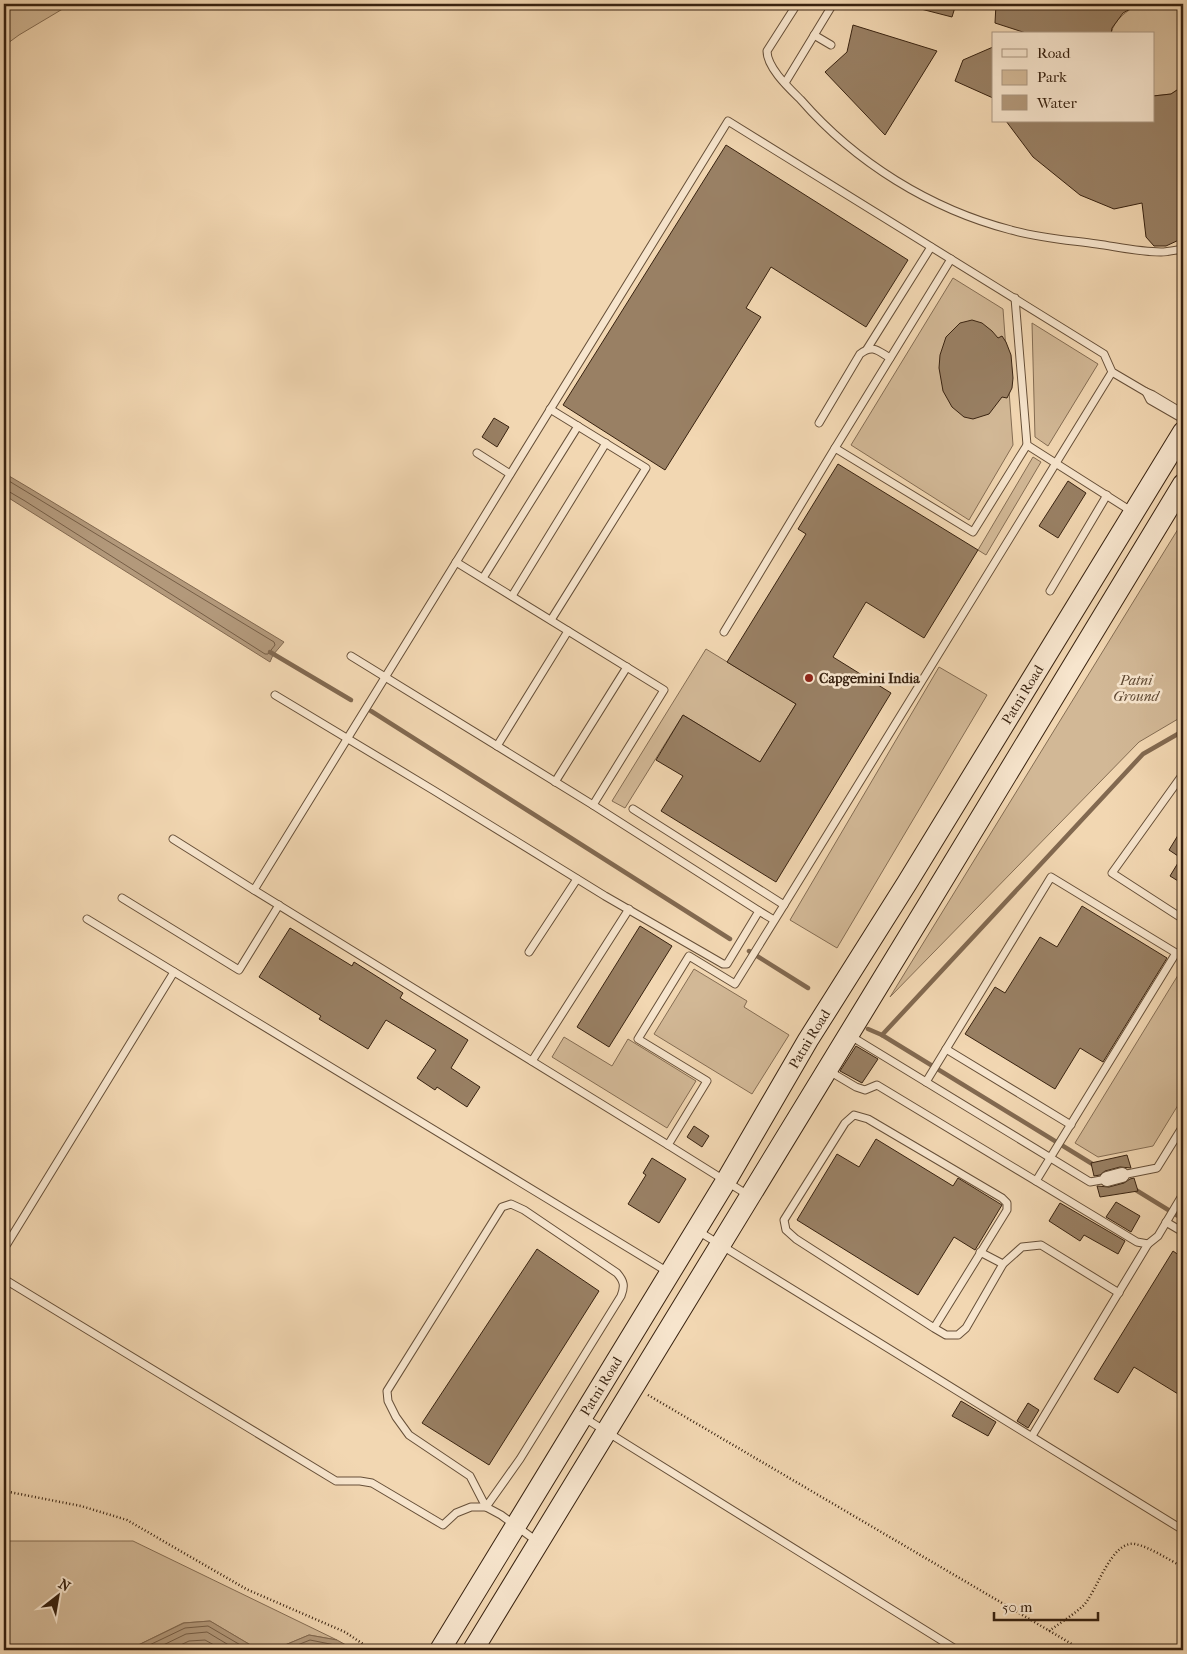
<svg xmlns="http://www.w3.org/2000/svg" width="1187" height="1654" font-family="'IM FELL French Canon',serif">
	<style>
		.green { fill: #d2b896; stroke: #856d53 }
		.water { fill: #b3997b; stroke: #826950 }
		.lines { fill: none; stroke-linecap: round; stroke-linejoin: round }
		.shore { stroke: #765e46; stroke-width: 1 }
		.stream { stroke: #826950; stroke-width: 4.5 }
		.building { fill: #998064; stroke: #382210 }
		.lane-casing { stroke: #664f38; stroke-width: 9 }
		.street-casing { stroke: #664f38; stroke-width: 16 }
		.secondary-casing { stroke: #382210; stroke-width: 22 }
		.path { stroke: #382210; stroke-width: 2.5; stroke-dasharray: 1 2.5; stroke-linecap: butt }
		.lane { stroke: #f7e5cd; stroke-width: 7 }
		.street { stroke: #f7e5cd; stroke-width: 14 }
		.secondary { stroke: #f7e5cd; stroke-width: 20 }
		.poi-dot { fill: #8f2418; stroke: #f7e5cd; stroke-width: 2 }
		.labels { text-anchor: middle; stroke-width: 5; stroke-linejoin: round; paint-order: stroke }
		.poi-label { font-size: 14px; font-weight: bold; fill: #382210; stroke: #f7e5cd; text-anchor: start }
		.park-label { font-size: 14px; font-style: italic; fill: #5e4832; stroke: #f7e5cd }
		.street-label { font-size: 14px; fill: #382210; stroke: #f7e5cd }
	</style>
	<rect width="100%" height="100%" fill="#f2d7b2"/>
	<filter id="stains"><feTurbulence type="fractalNoise" baseFrequency=".004" numOctaves="4"/><feColorMatrix values="0 0 0 0 .2 0 0 0 0 .09 0 0 0 0 .02 0 0 0 .5 -.17"/></filter>
	<radialGradient id="worn" r=".72"><stop offset=".6" stop-color="#630" stop-opacity="0"/><stop offset="1" stop-color="#630" stop-opacity=".3"/></radialGradient>
	<g class="green">
		<polygon points="4,4 71,4 19,35 4,46"/>
		<path d="M1139 4C1155 4 1170 1 1183 11V86L1171 94 1153 96V34H1111C1114 19 1127 11 1139 4Z"/>
		<polygon points="953,278 1003,309 1013,445 969,520 851,445"/>
		<polygon points="1032,323 1098,364 1048,446 1035,437"/>
		<polygon points="1033,457 1041,462 986,555 978,550"/>
		<polygon points="1183,521 1183,716 1139,742 890,997"/>
		<polygon points="706,649 796,704 760,762 683,715 625,808 612,801"/>
		<polygon points="939,667 987,695 837,948 790,920"/>
		<polygon points="1183,967 1183,1097 1153,1146 1098,1157 1075,1143"/>
		<polygon points="694,969 747,1001 744,1007 789,1035 752,1094 654,1034"/>
		<polygon points="564,1037 612,1066 628,1039 696,1081 667,1128 552,1057"/>
		<polygon points="4,1540 7,1541 133,1541 337,1640 309,1635 273,1650 259,1650 210,1621 183,1623 128,1650 4,1650"/>
	</g>
	<g class="water">
		<polygon points="4,473 31,489 284,642 273,655 270,662 4,495"/>
		<polygon points="210,1621 259,1650 128,1650 184,1623"/>
		<polygon points="309,1635 337,1640 355,1650 273,1650"/>
	</g>
	<g class="lines">
		<g class="shore">
			<polyline points="4,478 274,642 275,645 268,654 265,654 25,501 8,491 4,491"/>
			<polyline points="139,1650 185,1628 208,1626 249,1650"/>
			<polyline points="153,1650 186,1634 207,1632 237,1650"/>
			<polyline points="170,1650 189,1641 205,1640 223,1650"/>
			<polyline points="285,1650 310,1640 335,1645 345,1650"/>
		</g>
		<g class="stream">
			<polyline points="270,652 351,700"/>
			<polyline points="371,711 730,939"/>
			<polyline points="749,951 808,988"/>
			<polyline points="868,1029 882,1035 1094,1165"/>
			<polyline points="882,1035 1143,754 1183,731"/>
			<polyline points="1118,1179 1183,1219"/>
		</g>
	</g>
	<g class="building">
		<polygon points="917,4 956,4 952,17 917,8"/>
		<polygon points="996,4 1139,4 1123,13 1112,28 1111,34 1029,34 995,23"/>
		<polygon points="853,25 937,51 885,135 825,72 847,52"/>
		<polygon points="993,47 993,98 955,81 963,60"/>
		<polygon points="1183,86 1181,239 1166,246 1154,246 1146,237 1142,203 1114,209 1080,195 1033,157 1006,121 1153,121 1153,96 1171,94"/>
		<polygon points="726,145 908,260 866,327 771,267 746,308 761,317 665,470 563,405"/>
		<polygon points="972,320 982,323 992,331 998,338 1002,336 1006,342 1011,355 1013,378 1012,388 1007,398 1002,397 989,414 973,419 964,417 952,407 943,391 939,368 940,355 946,337 960,323"/>
		<polygon points="494,418 509,427 497,447 482,437"/>
		<polygon points="838,464 978,550 924,638 866,602 833,657 891,693 776,882 661,811 683,776 656,760 683,715 760,762 796,704 727,662 806,534 798,529"/>
		<polygon points="1068,481 1086,493 1058,538 1039,526"/>
		<polygon points="1183,827 1183,884 1170,876 1181,858 1169,850"/>
		<polygon points="1082,906 1167,958 1103,1062 1080,1048 1055,1089 965,1034 995,987 1005,993 1040,937 1057,947"/>
		<polygon points="640,926 672,946 609,1047 577,1027"/>
		<polygon points="290,928 352,966 354,962 403,993 400,998 468,1040 451,1068 480,1087 467,1107 437,1087 435,1090 417,1078 436,1050 386,1020 368,1049 319,1019 321,1016 259,977"/>
		<polygon points="856,1046 878,1059 862,1083 840,1071"/>
		<polygon points="694,1126 709,1136 702,1147 687,1137"/>
		<polygon points="876,1139 953,1186 958,1178 1002,1205 975,1250 954,1237 918,1295 797,1220 837,1154 859,1167"/>
		<polygon points="1127,1155 1131,1168 1120,1167 1105,1171 1100,1175 1094,1176 1091,1163"/>
		<polygon points="652,1158 686,1179 659,1223 628,1204 646,1175 643,1173"/>
		<polygon points="1134,1178 1138,1191 1100,1197 1097,1186 1109,1187 1124,1183 1130,1179"/>
		<polygon points="1116,1202 1140,1216 1131,1232 1106,1217"/>
		<polygon points="1060,1203 1125,1241 1118,1254 1084,1235 1080,1241 1049,1221"/>
		<polygon points="537,1249 599,1291 489,1465 422,1423"/>
		<polygon points="1173,1251 1183,1258 1183,1397 1134,1367 1118,1393 1094,1379"/>
		<polygon points="961,1401 996,1422 988,1436 952,1416"/>
		<polygon points="1028,1403 1039,1410 1028,1428 1017,1421"/>
	</g>
	<g class="lines">
		<defs>
			<g id="lane">
				<path d="M797 4 767 51C767 68 790 89 801 100 855 162 930 209 1011 230 1039 238 1068 240 1097 244 1118 247 1140 252 1161 252 1168 252 1176 250 1183 249"/>
				<polyline points="814,35 831,45"/>
				<polyline points="785,83 833,4"/>
				<polyline points="1015,298 1027,445 1131,511"/>
				<polyline points="867,349 931,247"/>
				<polyline points="550,409 646,468 551,620"/>
				<polyline points="1183,413 1153,395 1146,392 1150,400 1183,419"/>
				<path d="M819 423 860 354C873 344 878 351 890 358"/>
				<polyline points="835,448 951,259"/>
				<polyline points="477,453 510,474"/>
				<polyline points="483,578 578,426"/>
				<polyline points="1050,591 1107,495"/>
				<polyline points="512,596 606,443"/>
				<polyline points="724,632 835,448 973,532 1027,445"/>
				<polyline points="351,656 593,805 664,690 456,562"/>
				<polyline points="275,695 433,790 605,896 723,964 727,964 759,911 593,805"/>
				<polyline points="497,746 568,631"/>
				<polyline points="1183,774 1112,873 1183,919"/>
				<polyline points="555,782 627,667"/>
				<polyline points="633,809 784,905 1112,372"/>
				<polyline points="173,839 254,890"/>
				<polyline points="122,898 239,970 279,905"/>
				<polyline points="759,911 774,920"/>
				<polyline points="87,919 668,1272"/>
				<polyline points="529,952 577,879"/>
				<polyline points="849,1035 1090,1182 1107,1179"/>
				<polyline points="946,1049 1071,1125"/>
				<polyline points="532,1061 629,909"/>
				<polyline points="829,1071 856,1087 865,1090 877,1085 1137,1242 1148,1244 1158,1236 1183,1194"/>
				<polyline points="926,1082 1051,877 1176,953 1036,1181"/>
				<polyline points="668,1145 254,890 728,121 1104,354 1112,372 1146,392"/>
				<polyline points="1122,1175 1157,1168 1183,1126"/>
				<polyline points="748,1195 668,1145 707,1081 638,1039 689,956 735,984 784,905"/>
				<path d="M511 1204 524 1210 617 1273C624 1281 625 1286 621 1296L520 1459 486 1507 470 1476 409 1435 396 1417 388 1401 387 1391 502 1207Z"/>
				<polyline points="1166,1222 1183,1232"/>
				<polyline points="698,1231 1183,1530"/>
				<polyline points="4,1249 174,972"/>
				<polyline points="980,1252 1003,1264"/>
				<polyline points="4,1279 336,1481 360,1481 372,1483 443,1525 456,1513 471,1507 486,1507 501,1515 538,1542"/>
				<polyline points="934,1328 1007,1210 1007,1203 1002,1198 868,1119 854,1115 845,1123 784,1220 786,1230 796,1239 934,1328 946,1335 958,1335 966,1328 1003,1264 1022,1247 1041,1245 1119,1293"/>
				<polyline points="583,1417 957,1650"/>
				<polyline points="1032,1436 1148,1244"/>
			</g>
			<polyline id="street" points="1107,1179 1122,1175"/>
			<g id="secondary">
				<path id="s1" d="M440 1650 726 1181 808 1040 907 883 1183 432"/>
				<polyline points="473,1650 932,898 1183,484"/>
			</g>
		</defs>
		<use href="#lane" class="lane-casing"/>
		<use href="#street" class="street-casing"/>
		<use href="#secondary" class="secondary-casing"/>
		<g class="path">
			<polyline points="648,1395 1082,1650"/>
			<polyline points="4,1491 81,1506 127,1520 246,1589 345,1632 372,1650"/>
			<path d="M1049 1631C1060 1623 1073 1615 1083 1606 1097 1592 1111 1540 1135 1544 1150 1547 1169 1560 1183 1567"/>
		</g>
		<use href="#lane" class="lane"/>
		<use href="#street" class="street"/>
		<use href="#secondary" class="secondary"/>
	</g>
	<circle class="poi-dot" cx="809" cy="678" r="5"/>
	<g class="labels">
		<g class="poi-label">
			<text x="819" y="683">Capgemini India</text>
		</g>
		<g class="park-label">
			<text x="1136" y="685">Patni<tspan x="1136" dy="16">Ground</tspan></text>
		</g>
		<g class="street-label">
			<text dy="5" stroke="none"><textPath href="#s1" startOffset="1119">Patni Road</textPath></text>
			<text dy="5" stroke="none"><textPath href="#s1" startOffset="714">Patni Road</textPath></text>
			<text dy="5" stroke="none"><textPath href="#s1" startOffset="309">Patni Road</textPath></text>
		</g>
	</g>
	<rect width="1187" height="1654" fill="none" stroke="#f2d7b2" stroke-width="20"/>
	<rect x="5" y="5" width="1177" height="1644" fill="none" stroke="#382210" stroke-width="2.5"/>
	<rect x="10" y="10" width="1167" height="1634" fill="none" stroke="#382210"/>
	<rect x="992" y="32" width="162" height="90" fill="#f7e5cd" stroke="#ab9781"/>
	<rect x="1002" y="49" width="25" height="8" fill="#f7e5cd" stroke="#ab9781"/>
	<text x="1037" y="58" font-size="15" fill="#382210">Road</text>
	<rect x="1002" y="70" width="25" height="15" fill="#d2b896" stroke="#ab9781"/>
	<text x="1037" y="82" font-size="15" fill="#382210">Park</text>
	<rect x="1002" y="95" width="25" height="15" fill="#b3997b" stroke="#ab9781"/>
	<text x="1037" y="108" font-size="15" fill="#382210">Water</text>
	<g transform="translate(58 1596) rotate(31)" stroke="#f7e5cd" stroke-width="4" paint-order="stroke">
	<path d="M0-4L9 19L0 12L-9 19Z" fill="#382210"/>
	<text y="-8" font-size="14" font-weight="bold" text-anchor="middle" fill="#382210">N</text>
	</g>
	<path d="M994 1612v8h104v-8" fill="none" stroke="#382210" stroke-width="2.5"/>
	<text x="1002" y="1612" font-size="15" fill="#382210" stroke="#f7e5cd" stroke-width="4" paint-order="stroke">50 m</text>
	<rect width="100%" height="100%" filter="url(#stains)"/>
	<rect width="100%" height="100%" fill="url(#worn)"/>
</svg>
